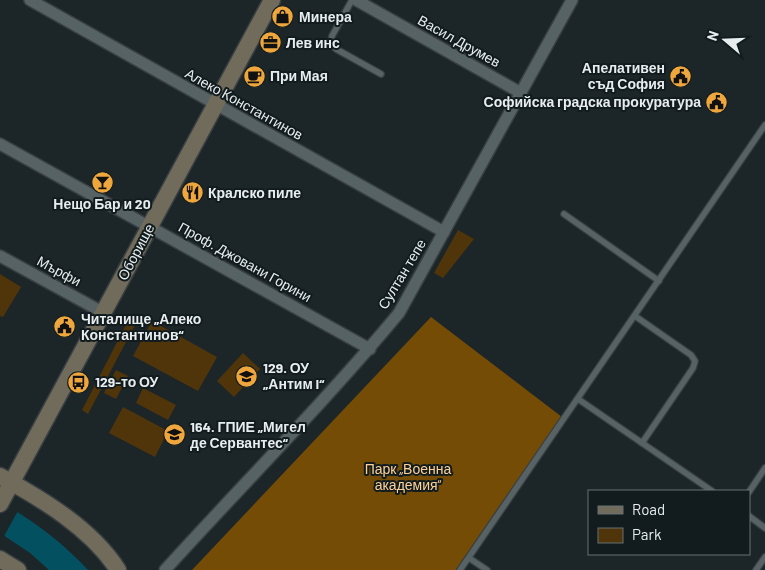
<svg xmlns="http://www.w3.org/2000/svg" width="765" height="570" font-family="Barlow,sans-serif">
	<style>
		.green { fill: #51350a }
		.forest { fill: #744c06 }
		.water { fill: #035160 }
		.pier { fill: #1c2528 }
		.lines { fill: none; stroke-linecap: round; stroke-linejoin: round }
		.lane-casing { stroke: #383f42; stroke-width: 8 }
		.street-casing { stroke: #383f42; stroke-width: 14 }
		.secondary-casing { stroke: #383f42; stroke-width: 19 }
		.lane { stroke: #576265; stroke-width: 5.5 }
		.street { stroke: #576265; stroke-width: 11 }
		.secondary { stroke: #716b5b; stroke-width: 16 }
		.labels { text-anchor: middle; stroke-width: 4; stroke-linejoin: round; paint-order: stroke }
		.poi-label { font-size: 14px; font-weight: bold; fill: #e7edef; stroke: #121c1e; text-anchor: start }
		.street-label { font-size: 14px; fill: #e7edef; stroke: #121c1e }
		.park-label { font-size: 14px; fill: #fdd098; stroke: #121c1e }
	</style>
	<rect width="100%" height="100%" fill="#1c2528"/>
	<g class="green">
		<polygon points="458,230 474,239 443,278 434,273"/>
		<polygon points="0,274 21,287 3,317 0,316"/>
		<polygon points="130,317 137,321 88,414 82,410"/>
		<polygon points="152,321 217,357 198,391 133,356"/>
		<polygon points="243,353 260,369 234,397 217,381"/>
		<polygon points="116,370 128,376 116,399 104,393"/>
		<polygon points="143,388 176,405 168,420 136,403"/>
		<polygon points="123,407 168,431 155,457 109,433"/>
	</g>
	<polygon class="forest" points="431,317 562,417 458,570 192,570"/>
	<path class="water" d="M0 502C33 520 62 542 88 570H49L30 553 0 533Z"/>
	<polygon class="pier" points="0,499 19,509 3,538 0,536"/>
	<g class="lines">
		<defs>
			<g id="lane">
				<polyline points="352,0 332,36 331,44 336,49 381,74"/>
				<polyline points="564,214 659,281"/>
				<polyline points="635,316 691,355 695,361 693,368 642,443"/>
				<polyline points="578,399 712,491"/>
				<polyline points="749,492 765,468"/>
				<polyline points="749,516 765,528"/>
				<polyline points="469,558 487,570"/>
				<polyline points="460,570 765,125"/>
				<polyline points="756,570 765,557"/>
			</g>
			<g id="street">
				<polyline points="30,0 444,232"/>
				<polyline points="356,0 521,93"/>
				<polyline points="0,144 370,349"/>
				<polyline points="0,256 104,313"/>
				<path d="M165 570C243 484 325 402 399 313L572 0"/>
			</g>
			<g id="secondary">
				<path d="M0 476C42 499 92 529 118 570"/>
				<polyline points="0,504 272,0"/>
				<polyline points="0,559 18,570"/>
			</g>
		</defs>
		<use href="#lane" class="lane-casing"/>
		<use href="#street" class="street-casing"/>
		<use href="#secondary" class="secondary-casing"/>
		<use href="#lane" class="lane"/>
		<use href="#street" class="street"/>
		<use href="#secondary" class="secondary"/>
	</g>
	<defs>
		<symbol id="shop-disc" viewBox="-11 -11 22 22"><circle r="9.5" fill="#efa73d" stroke="#121c1e"/><path d="M-5-2.5h2.3a2.7 3.5 0 0 1 5.4 0H5L5.5 6h-11ZM-1.5-2.5h3a1.5 2.3 0 0 0-3 0Z" fill="#111"/></symbol>
		<symbol id="office-disc" viewBox="-11 -11 22 22"><circle r="9.5" fill="#efa73d" stroke="#121c1e"/><path d="M-6-3h4V-5.5h4V-3h4V5H-6ZM-1-4.5V-3h2v-1.5ZM-6 0V1H6V0Z" fill="#111"/></symbol>
		<symbol id="cafe-disc" viewBox="-11 -11 22 22"><circle r="9.5" fill="#efa73d" stroke="#121c1e"/><path d="M-5.5-4.5H6V0H3Q3 3.5 0 3.5H-2.5Q-5.5 3.5-5.5 0ZM3-3.2v2h1.7v-2ZM-6 4.5H4V6H-6Z" fill="#111"/></symbol>
		<symbol id="civic-disc" viewBox="-11 -11 22 22"><circle r="9.5" fill="#efa73d" stroke="#121c1e"/><path d="M-.6-6.5H3V-4.5H.6V-3L4-1V1h2V6H-6V1h2V-1L-.6-3ZM-1.2 2.5V6h2.4V2.5Z" fill="#111"/></symbol>
		<symbol id="bar-disc" viewBox="-11 -11 22 22"><circle r="9.5" fill="#efa73d" stroke="#121c1e"/><path d="M-6-5H6L.8 .8V4.5H3.5V6h-7V4.5H-.8V.8Z" fill="#111"/></symbol>
		<symbol id="restaurant-disc" viewBox="-11 -11 22 22"><circle r="9.5" fill="#efa73d" stroke="#121c1e"/><path d="M-5-6h1v4h1v-4h1v4h1v-4h1v5L-1.5 .5V6h-2V.5L-5-1ZM5-6V6H3V1.5H1.5Q1.5-4 5-6Z" fill="#111"/></symbol>
		<symbol id="school-disc" viewBox="-11 -11 22 22"><circle r="9.5" fill="#efa73d" stroke="#121c1e"/><path d="M0-5L7-2L0 1L-7-2ZM-4 1L0 2.5L4 1V4Q0 6-4 4Z" fill="#111"/></symbol>
		<symbol id="bus-disc" viewBox="-11 -11 22 22"><circle r="9.5" fill="#efa73d" stroke="#121c1e"/><path d="M-5-6H5V4H4V6H2V4H-2V6H-4V4H-5ZM-3.5-4V0h7V-4ZM-3.5 1.2v1.5H-2V1.2ZM2 1.2v1.5H3.5V1.2Z" fill="#111"/></symbol>
	</defs>
	<g fill-rule="evenodd">
		<use href="#shop-disc" x="270" y="4" width="25" height="25"/>
		<use href="#office-disc" x="258" y="30" width="25" height="25"/>
		<use href="#cafe-disc" x="242" y="64" width="25" height="25"/>
		<use href="#civic-disc" x="668" y="64" width="25" height="25"/>
		<use href="#civic-disc" x="704" y="90" width="25" height="25"/>
		<use href="#bar-disc" x="90" y="170" width="25" height="25"/>
		<use href="#restaurant-disc" x="180" y="180" width="25" height="25"/>
		<use href="#civic-disc" x="52" y="314" width="25" height="25"/>
		<use href="#school-disc" x="234" y="364" width="25" height="25"/>
		<use href="#bus-disc" x="66" y="370" width="25" height="25"/>
		<use href="#school-disc" x="162" y="422" width="25" height="25"/>
	</g>
	<g class="labels">
		<g class="poi-label">
			<text x="299" y="22">Минера</text>
			<text x="286" y="48">Лев инс</text>
			<text x="665" y="73" text-anchor="end">Апелативен<tspan x="665" dy="16">съд София</tspan></text>
			<text x="270" y="81">При Мая</text>
			<text x="701" y="107" text-anchor="end">Софийска градска прокуратура</text>
			<text x="208" y="198">Кралско пиле</text>
			<text x="102" y="209" text-anchor="middle">Нещо Бар и 20</text>
			<text x="81" y="324">Читалище „Алеко<tspan x="81" dy="16">Константинов“</tspan></text>
			<text x="263" y="373">129. ОУ<tspan x="263" dy="16">„Антим I“</tspan></text>
			<text x="95" y="387">129-то ОУ</text>
			<text x="190" y="432">164. ГПИЕ „Мигел<tspan x="190" dy="16">де Сервантес“</tspan></text>
		</g>
		<g class="street-label">
			<text transform="translate(459 41) rotate(29)" y="5">Васил Друмев</text>
			<text transform="translate(244 104) rotate(29)" y="5">Алеко Константинов</text>
			<text transform="translate(136 252) rotate(-62)" y="5">Оборище</text>
			<text transform="translate(245 262) rotate(29)" y="5">Проф. Джовани Горини</text>
			<text transform="translate(59 271) rotate(28)" y="5">Мърфи</text>
			<text transform="translate(402 274) rotate(-59)" y="5">Султан тепе</text>
		</g>
		<g class="park-label">
			<text x="408" y="474">Парк „Военна<tspan x="408" dy="16">академия“</tspan></text>
		</g>
	</g>
	<rect x="588" y="490" width="162" height="65" fill="#121c1e" stroke="#677072"/>
	<rect x="598" y="506" width="25" height="8" fill="#716b5b" stroke="#677072"/>
	<text x="632" y="515" font-size="15" fill="#e7edef">Road</text>
	<rect x="598" y="528" width="25" height="15" fill="#51350a" stroke="#677072"/>
	<text x="632" y="540" font-size="15" fill="#e7edef">Park</text>
	<g transform="translate(725 40) rotate(289)" stroke="#121c1e" stroke-width="4" paint-order="stroke">
	<path d="M0-4L9 19L0 12L-9 19Z" fill="#e7edef"/>
	<text y="-8" font-size="14" font-weight="bold" text-anchor="middle" fill="#e7edef">N</text>
	</g>
</svg>
